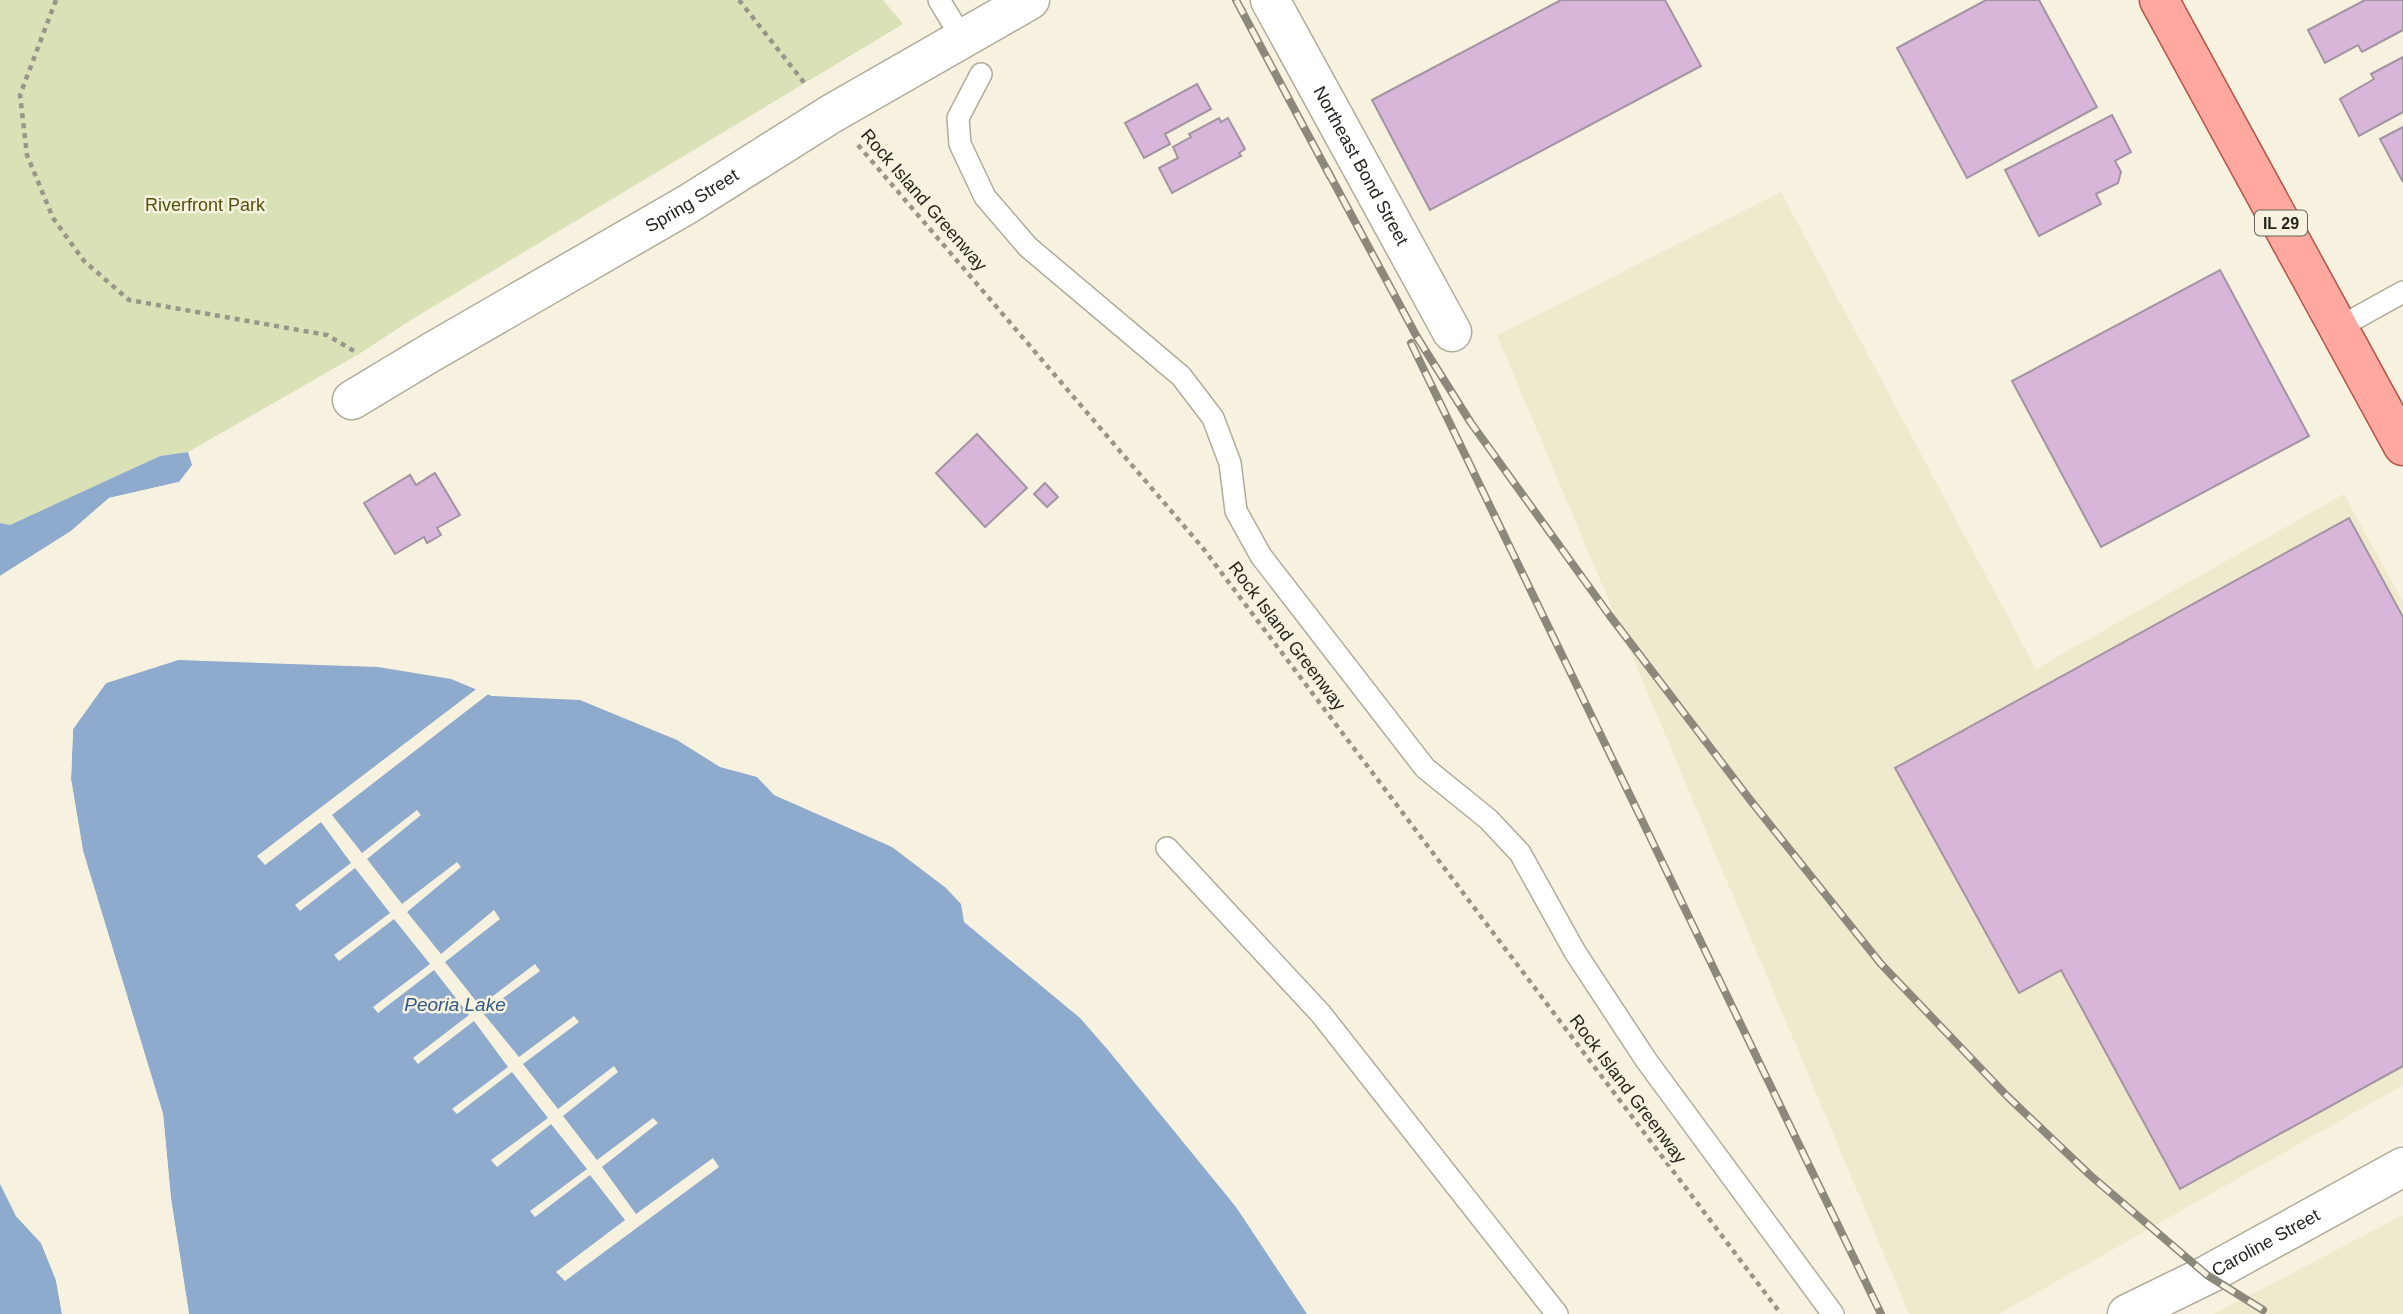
<svg xmlns="http://www.w3.org/2000/svg" width="2403" height="1314" font-family="Arial,sans-serif">
	<style>
		.built { fill: #efe9ce }
		.green { fill: #dae1b7 }
		.water { fill: #8eabce }
		.pier { fill: #f7f2df }
		.building { fill: #d8b6d9; stroke: #a294a2; stroke-width: 2 }
		.lines { fill: none; stroke-linecap: round; stroke-linejoin: round }
		.service-casing { stroke: #b0ac9a; stroke-width: 24 }
		.minor-casing { stroke: #b0ac9a; stroke-width: 41 }
		.primary-casing { stroke: #b35449; stroke-width: 41 }
		.path { stroke: #999588; stroke-width: 4.5; stroke-dasharray: 5 5; stroke-linecap: butt }
		.service { stroke: #fff; stroke-width: 21 }
		.minor { stroke: #fff; stroke-width: 38 }
		.primary { stroke: #ffa8a0; stroke-width: 38 }
		.rail-casing { stroke: #8c897c; stroke-width: 8 }
		.rail { stroke: #f7f2df; stroke-width: 5; stroke-dasharray: 16; stroke-linecap: butt }
		.labels { text-anchor: middle; stroke-width: 5; stroke-linejoin: round; paint-order: stroke }
		.shield { fill: #f7f2df; stroke: #656257; stroke-width: 2 }
		.shield-label { font-size: 16px; font-weight: bold; fill: #26241d }
		.street-label { font-size: 18px; fill: #26241d; stroke: #f7f2df }
		.park-label { font-size: 18px; fill: #4d540b; stroke: #f7f2df }
		.water-label { font-size: 19px; font-style: italic; fill: #315989; stroke: #f7f2df }
	</style>
	<rect width="100%" height="100%" fill="#f7f2df"/>
	<g class="built">
		<polygon points="1781,192 2036,669 2344,494 2403,602 2403,1085 1999,1314 1909,1314 1497,335"/>
		<polygon points="2403,1215 2403,1314 2214,1314"/>
	</g>
	<polygon class="green" points="0,0 883,0 903,24 411,320 359,354 188,452 160,456 10,525 0,523"/>
	<g class="water">
		<polygon points="188,452 192,465 179,482 109,498 71,531 0,576 0,523 10,525 160,456"/>
		<polygon points="178,660 378,667 451,679 492,696 580,700 677,740 720,767 757,777 774,795 892,847 946,888 961,904 964,922 1080,1018 1108,1050 1236,1207 1307,1314 189,1314 171,1199 163,1114 83,851 71,779 73,729 106,683"/>
		<polygon points="0,1184 16,1216 41,1243 56,1280 62,1314 0,1314"/>
	</g>
	<g class="pier">
		<polygon points="179,482 179,486 111,501 73,534 0,579 0,576 71,531 109,498"/>
		<polygon points="178,656 178,660 106,683 73,729 71,779 83,851 163,1114 171,1199 189,1314 185,1314 167,1200 159,1115 80,852 68,779 70,728 103,681"/>
		<polygon points="479,687 491,692 332,815 362,853 417,810 421,815 367,859 402,904 457,862 461,867 407,912 441,954 494,910 500,919 445,962 480,1006 535,964 540,971 483,1013 519,1057 574,1016 579,1022 523,1064 558,1109 614,1066 618,1072 563,1116 597,1160 653,1118 658,1123 602,1167 636,1214 713,1158 719,1167 565,1281 556,1272 625,1220 590,1175 535,1217 530,1211 587,1169 551,1124 497,1167 491,1160 548,1118 512,1072 457,1114 452,1109 508,1067 474,1021 418,1064 413,1058 469,1015 434,970 378,1013 373,1007 430,964 394,919 339,961 334,955 390,913 355,868 300,911 295,905 351,863 321,822 265,865 257,856"/>
		<polygon points="0,1181 3,1183 19,1214 45,1241 59,1279 66,1314 62,1314 56,1280 41,1243 16,1216"/>
	</g>
	<g class="building">
		<polygon points="1561,0 1665,0 1701,66 1430,210 1372,100"/>
		<polygon points="1986,0 2039,0 2097,107 1967,178 1897,48"/>
		<polygon points="2365,0 2403,0 2403,30 2362,52 2358,45 2325,63 2308,30"/>
		<polygon points="2403,57 2403,112 2359,136 2340,99 2374,79 2371,74"/>
		<polygon points="1197,84 1211,109 1165,134 1170,144 1144,158 1125,123"/>
		<polygon points="2112,115 2131,152 2115,161 2121,172 2118,183 2096,194 2101,204 2039,236 2005,170"/>
		<polygon points="1219,118 1221,122 1228,118 1245,149 1239,153 1241,156 1172,193 1159,168 1178,158 1173,147 1191,137 1189,134"/>
		<polygon points="2403,127 2403,182 2380,139"/>
		<polygon points="2220,270 2309,436 2101,547 2012,381"/>
		<polygon points="977,434 1027,488 985,527 936,473"/>
		<polygon points="435,473 460,515 437,528 441,535 427,543 424,537 395,554 364,503 410,475 416,485"/>
		<polygon points="1045,483 1058,497 1047,507 1034,494"/>
		<polygon points="2349,518 2403,617 2403,1066 2180,1189 2061,970 2019,993 1895,768"/>
	</g>
	<g class="lines">
		<defs>
			<g id="service">
				<polyline points="939,0 962,38"/>
				<polyline points="981,74 958,118 960,144 985,197 1028,247 1181,376 1213,418 1230,463 1236,511 1261,556 1425,768 1488,819 1520,853 1575,952 1646,1060 1833,1314"/>
				<polyline points="2338,328 2403,292"/>
				<polyline points="1167,848 1321,1014 1557,1314"/>
			</g>
			<g id="minor">
				<path id="s1" d="M1270 0 1452 332"/>
				<path id="s2" d="M352 400 430 353 688 204 831 114 1030 0"/>
				<path id="s3" d="M2127 1314 2207 1275 2403 1167"/>
			</g>
			<polyline id="primary" points="2159,0 2403,446"/>
		</defs>
		<use href="#service" class="service-casing"/>
		<use href="#minor" class="minor-casing"/>
		<use href="#primary" class="primary-casing"/>
		<g class="path">
			<polyline points="56,0 20,95 27,155 53,218 84,261 129,300 327,335 354,351"/>
			<polyline points="739,0 806,85"/>
			<polyline points="858,145 1202,547 1781,1314"/>
		</g>
		<use href="#service" class="service"/>
		<use href="#minor" class="minor"/>
		<use href="#primary" class="primary"/>
		<defs>
			<g id="rail">
				<polyline points="1236,0 1330,176"/>
				<polyline points="1326,168 1417,337 1471,423 1610,616 1751,801 1881,964 2007,1096 2091,1176 2207,1275 2263,1310"/>
				<polyline points="1411,343 1881,1314"/>
			</g>
		</defs>
		<use href="#rail" class="rail-casing"/>
		<use href="#rail" class="rail"/>
	</g>
	<g class="labels">
		<rect class="shield" x="2255" y="210.5" width="52" height="25" rx="5"/>
		<g class="shield-label">
			<text x="2281" y="229">IL 29</text>
		</g>
		<g class="street-label">
			<text dy="6" stroke="none"><textPath href="#s1" startOffset="189">Northeast Bond Street</textPath></text>
			<text transform="translate(924 200) rotate(49)" y="6">Rock Island Greenway</text>
			<text dy="6" stroke="none"><textPath href="#s2" startOffset="394">Spring Street</textPath></text>
			<text transform="translate(1287 636) rotate(53)" y="6">Rock Island Greenway</text>
			<text transform="translate(1628 1089) rotate(53)" y="6">Rock Island Greenway</text>
			<text dy="6" stroke="none"><textPath href="#s3" startOffset="156">Caroline Street</textPath></text>
		</g>
		<g class="park-label">
			<text x="205" y="211">Riverfront Park</text>
		</g>
		<g class="water-label">
			<text x="455" y="1011">Peoria Lake</text>
		</g>
	</g>
</svg>
